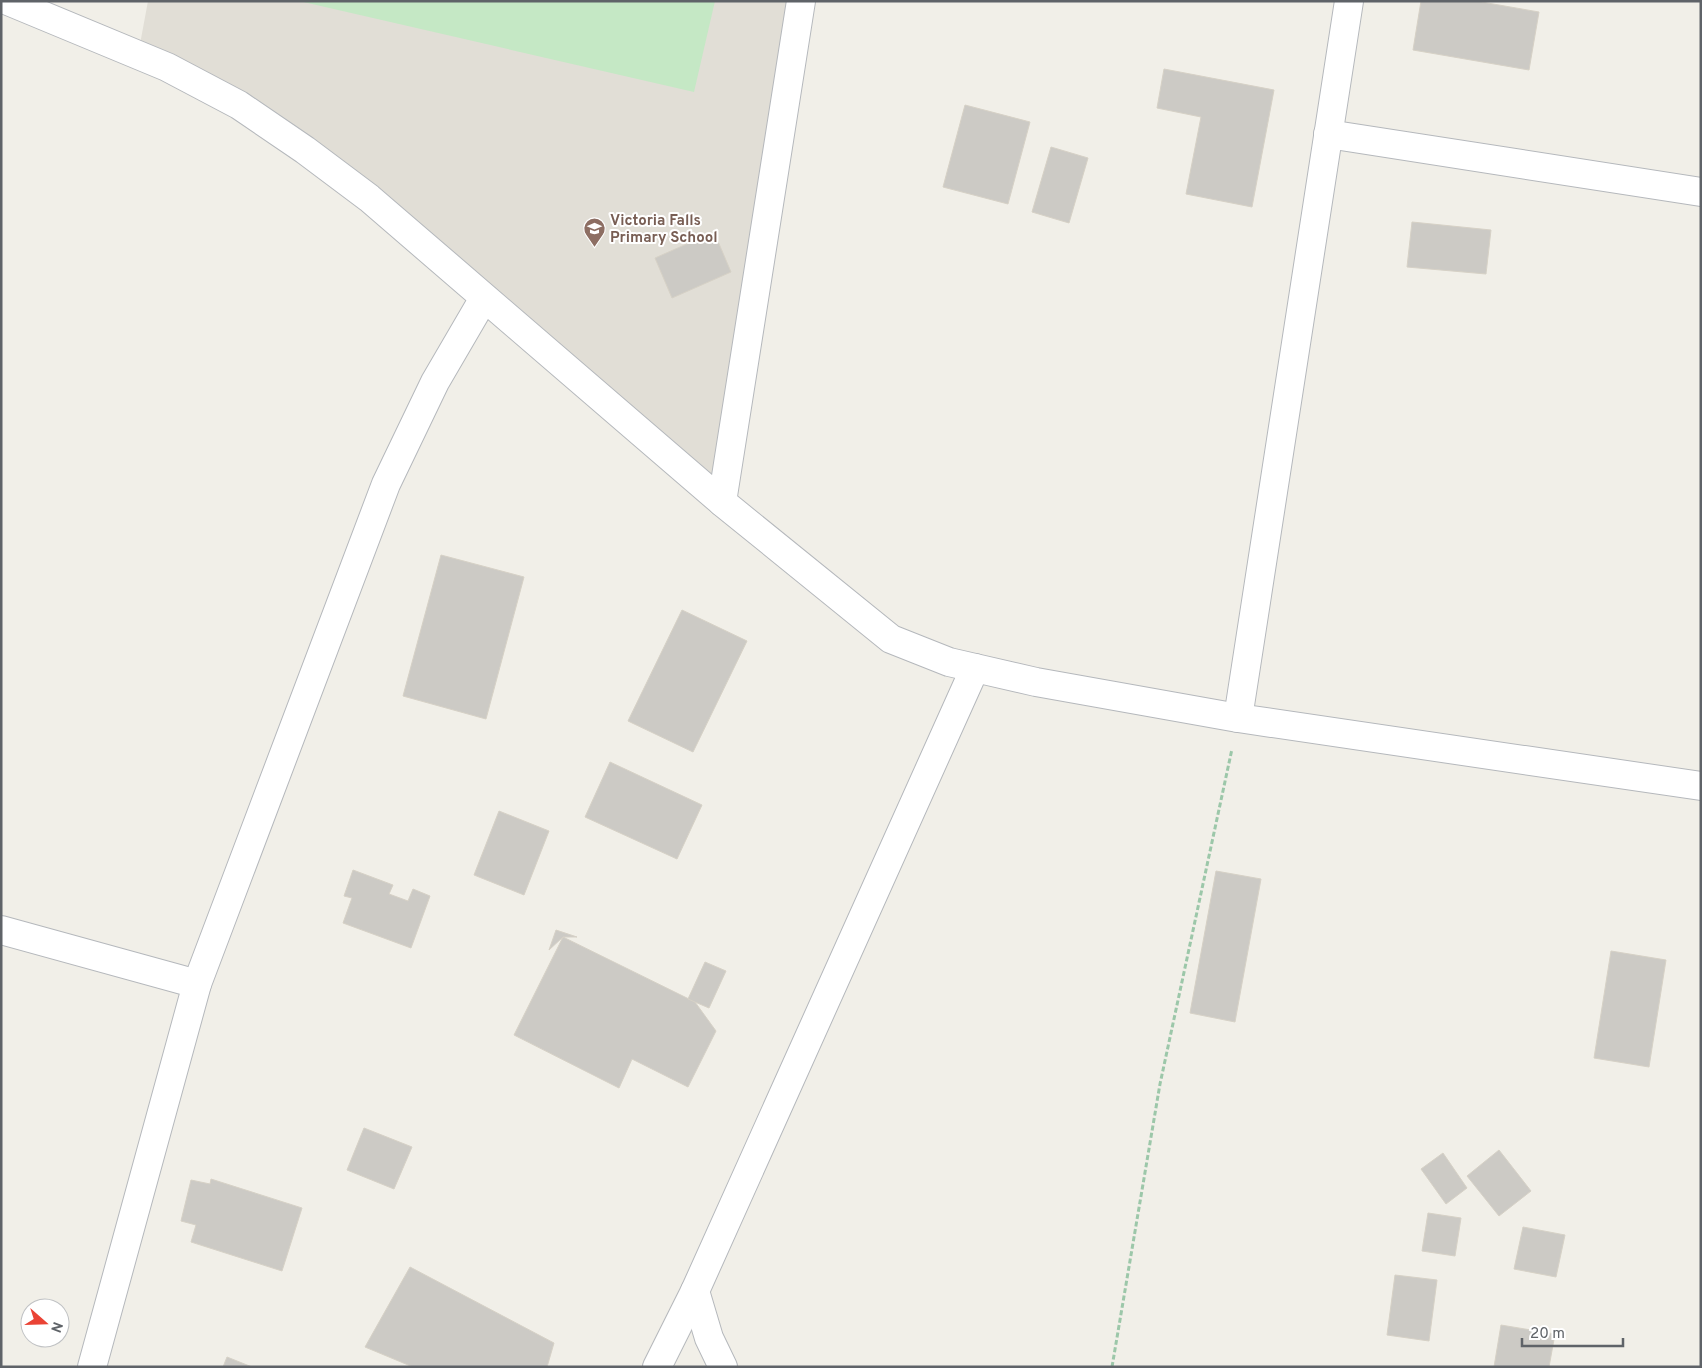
<svg xmlns="http://www.w3.org/2000/svg" width="1702" height="1368" font-family="Overpass,sans-serif">
	<style>
		.education { fill: #e1ded6 }
		.grass { fill: #c5e8c5 }
		.building { fill: #cccac5; stroke: #d6d1c6 }
		.lines { fill: none; stroke-linecap: round; stroke-linejoin: round }
		.minor-casing { stroke: #b5b8bc; stroke-width: 30 }
		.path { stroke: #9cc7a9; stroke-width: 3; stroke-dasharray: 5 2.5; stroke-linecap: butt }
		.minor { stroke: #fff; stroke-width: 28 }
		.labels { text-anchor: middle; stroke-width: 4; stroke-linejoin: round; paint-order: stroke }
		.education-label { font-size: 15px; font-weight: bold; fill: #785e54; stroke: #fff; text-anchor: start }
	</style>
	<rect width="100%" height="100%" fill="#f1efe8"/>
	<polygon class="education" points="148,1 801,1 722,502 369,198 138,55"/>
	<polygon class="grass" points="299,1 715,1 694,92"/>
	<g class="building">
		<polygon points="1421,1 1476,1 1539,12 1529,70 1413,50"/>
		<polygon points="1164,69 1274,90 1252,207 1186,194 1201,117 1157,108"/>
		<polygon points="965,105 1030,122 1008,204 943,187"/>
		<polygon points="1051,147 1088,158 1069,223 1032,212"/>
		<polygon points="1412,222 1491,230 1486,274 1407,267"/>
		<polygon points="714,232 731,272 672,298 655,258"/>
		<polygon points="441,555 524,577 486,719 403,696"/>
		<polygon points="682,610 747,641 693,752 628,721"/>
		<polygon points="610,762 702,805 677,859 585,817"/>
		<polygon points="499,811 549,831 524,895 474,875"/>
		<polygon points="353,870 393,885 389,894 408,901 413,889 430,896 411,948 343,923 352,898 344,896"/>
		<polygon points="1216,871 1261,879 1235,1022 1190,1013"/>
		<polygon points="556,930 577,937 563,937 549,950"/>
		<polygon points="563,937 616,977 531,1038"/>
		<polygon points="563,937 695,1002 716,1031 688,1087 632,1059 619,1088 514,1035"/>
		<polygon points="1611,951 1666,960 1649,1067 1594,1058"/>
		<polygon points="705,962 726,971 709,1008 688,999"/>
		<polygon points="364,1128 412,1147 394,1189 347,1170"/>
		<polygon points="1499,1150 1531,1191 1499,1216 1467,1176"/>
		<polygon points="1443,1153 1467,1188 1446,1204 1421,1169"/>
		<polygon points="211,1179 302,1208 282,1271 191,1242 196,1225 181,1221 191,1180 210,1184"/>
		<polygon points="1428,1213 1461,1218 1455,1256 1422,1251"/>
		<polygon points="1523,1227 1565,1235 1556,1277 1514,1269"/>
		<polygon points="410,1267 554,1343 547,1367 413,1367 365,1347"/>
		<polygon points="1395,1275 1437,1280 1429,1341 1387,1335"/>
		<polygon points="1501,1325 1555,1334 1549,1367 1494,1367"/>
		<polygon points="227,1357 252,1367 223,1367"/>
	</g>
	<g class="lines">
		<defs>
			<g id="minor">
				<polyline points="8,1 167,67 239,105 305,150 369,198 722,502"/>
				<polyline points="801,1 722,502 891,639 949,662 1036,682 1238,718 1701,786"/>
				<polyline points="1328,134 1701,192"/>
				<polyline points="1238,718 1349,1"/>
				<polyline points="1,930 197,984"/>
				<polyline points="92,1367 197,984 386,484 435,382 484,298"/>
				<polyline points="657,1367 695,1291"/>
				<polyline points="723,1367 709,1338 695,1291 975,668"/>
			</g>
		</defs>
		<use href="#minor" class="minor-casing"/>
		<polyline class="path" points="1112,1367 1160,1084 1232,749"/>
		<use href="#minor" class="minor"/>
	</g>
	<defs>
		<symbol id="school-pin" viewBox="-11 -11 22 30"><path d="M0 17L-7.5 6A9.5 9.5 0 1 1 7.5 6Z" fill="#8d6e63" stroke="#fff"/><path d="M0-5L7-2L0 1L-7-2ZM-4 1L0 2.5L4 1V4Q0 6-4 4Z" fill="#fff"/></symbol>
	</defs>
	<g fill-rule="evenodd">
		<use href="#school-pin" x="582" y="216" width="25" height="34"/>
	</g>
	<g class="labels">
		<g class="education-label">
			<text x="610" y="225">Victoria Falls<tspan x="610" dy="17">Primary School</tspan></text>
		</g>
	</g>
	<rect width="1702" height="1368" fill="none" stroke="#5f6368" stroke-width="5"/>
	<g transform="translate(45 1323) rotate(110)"><circle r="24" fill="#ffffff" stroke="#bfc1c3"/>
	<path d="M0-4L9 19L0 12L-9 19Z" fill="#ea4335"/>
	<text y="-8" font-size="14" font-weight="bold" text-anchor="middle" fill="#5f6368">N</text>
	</g>
	<path d="M1522 1338v8h101v-8" fill="none" stroke="#5f6368" stroke-width="2.5"/>
	<text x="1530" y="1338" font-size="15" fill="#5f6368" stroke="#ffffff" stroke-width="4" paint-order="stroke">20 m</text>
</svg>
